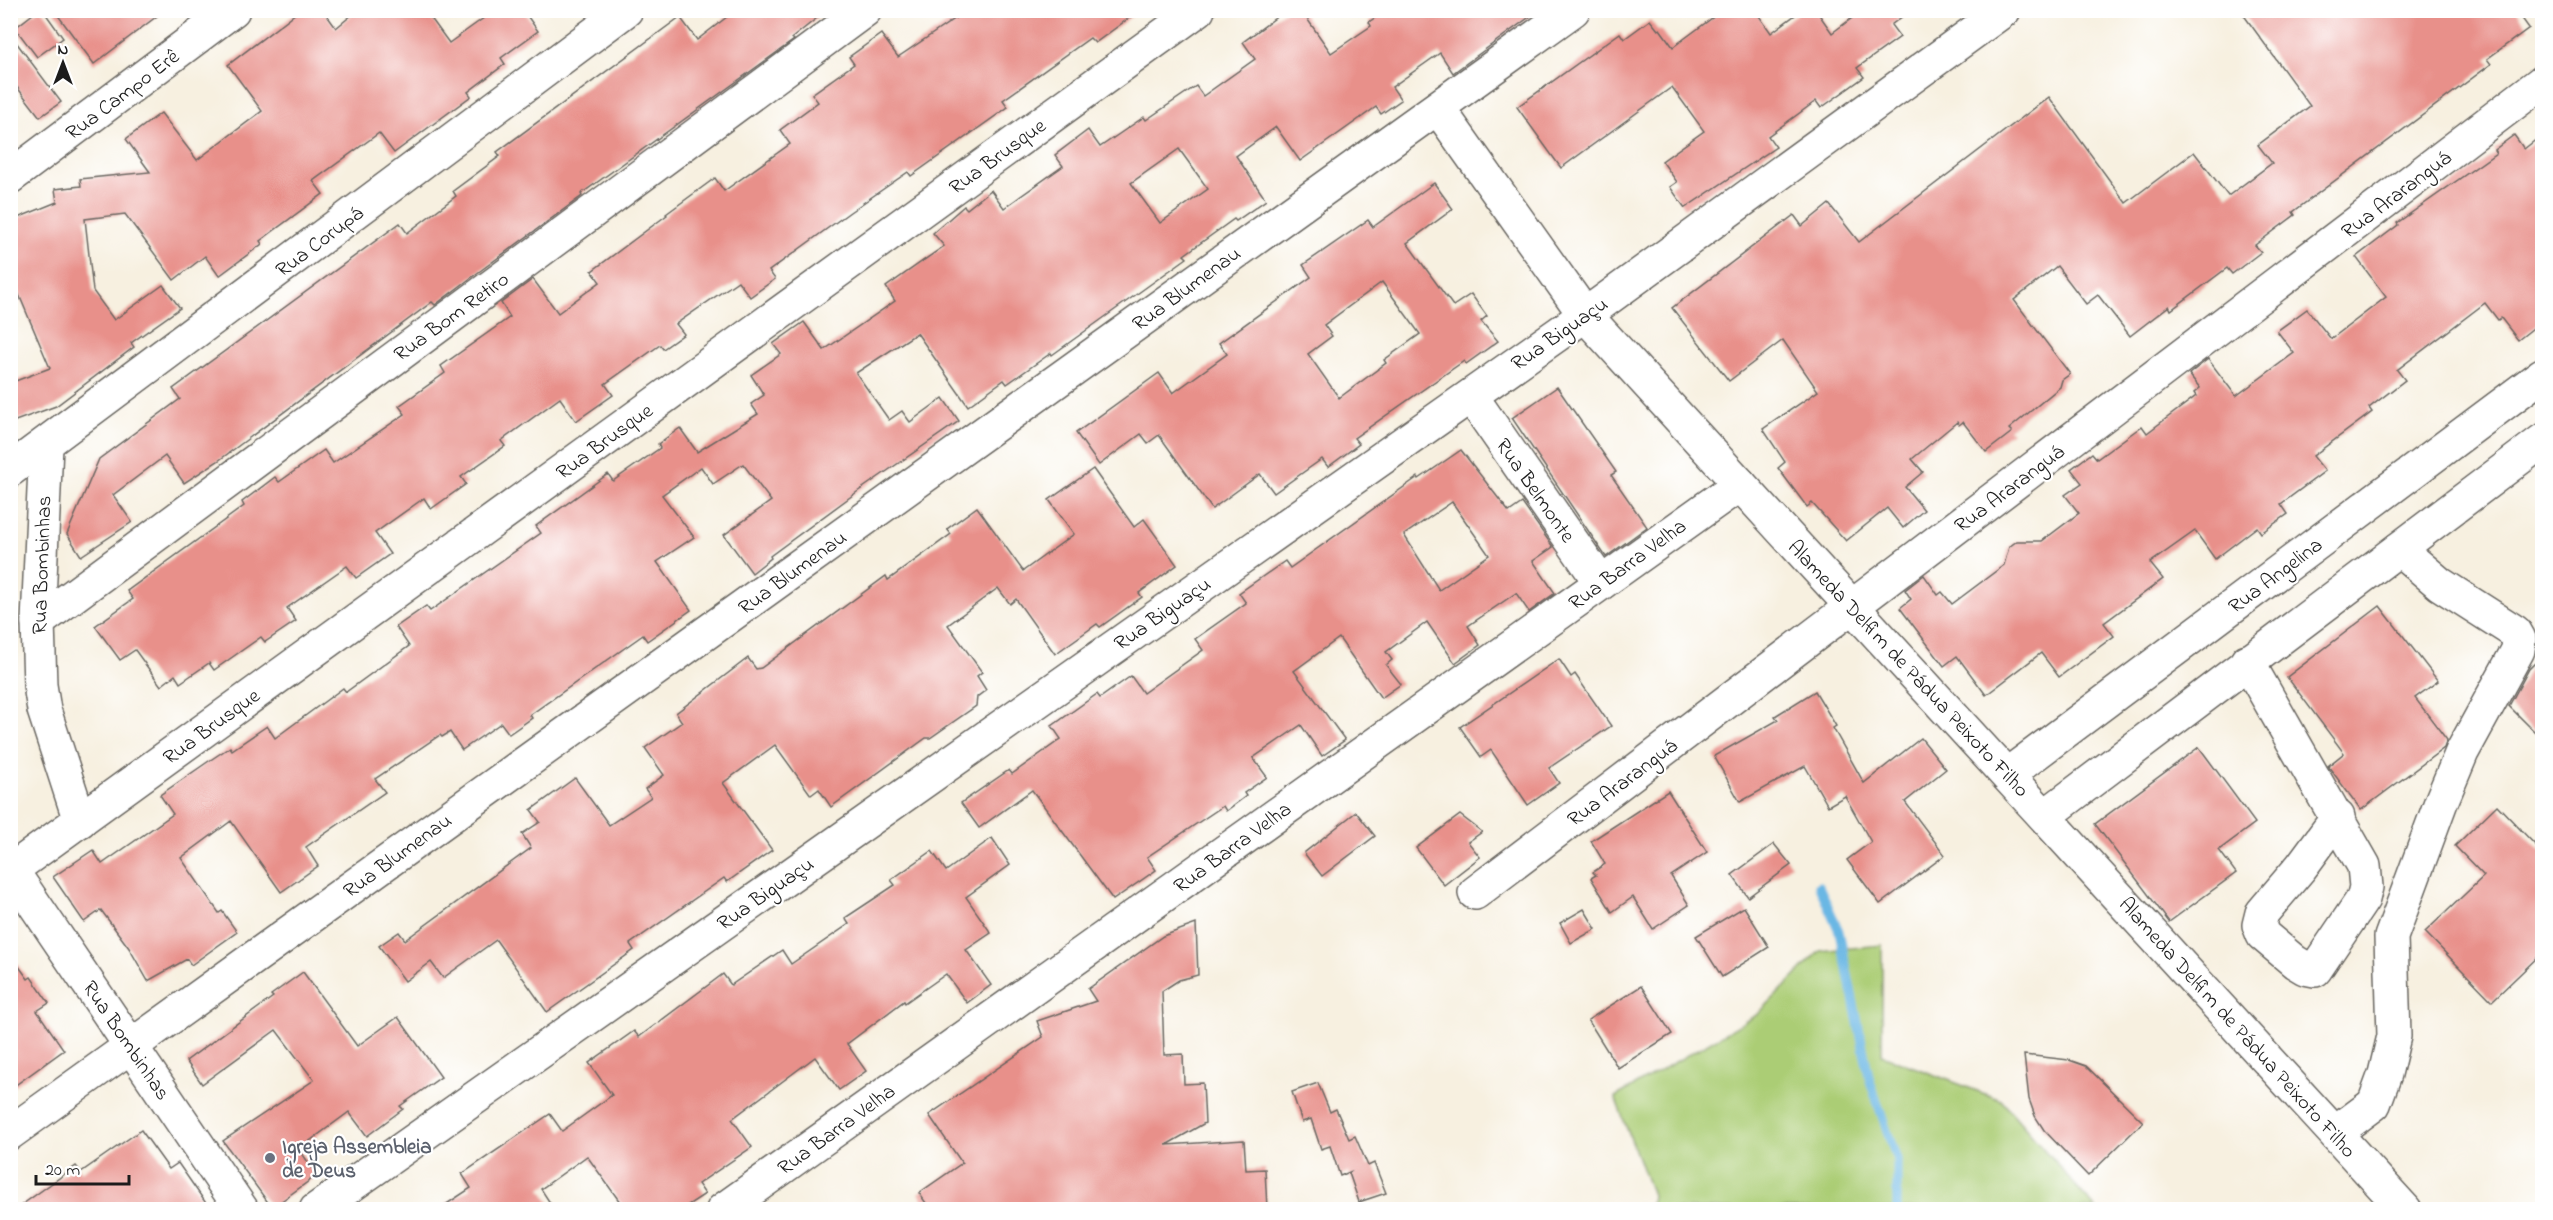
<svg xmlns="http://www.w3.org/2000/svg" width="2553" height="1220" font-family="'Indie Flower',sans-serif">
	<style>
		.green { fill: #abcd75; stroke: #647448; stroke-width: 1.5 }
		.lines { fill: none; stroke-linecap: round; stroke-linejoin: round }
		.stream { stroke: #6bb7e4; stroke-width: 9 }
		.building { fill: #e8908a; fill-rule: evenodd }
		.minor-casing { stroke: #696661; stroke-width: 36 }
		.minor { stroke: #fff; stroke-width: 33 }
		.worship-dot { fill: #6b7280; stroke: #fff; stroke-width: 2 }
		.labels { text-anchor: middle; stroke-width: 4.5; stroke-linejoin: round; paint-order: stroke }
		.street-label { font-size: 21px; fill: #1c1c1c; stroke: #fff }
		.worship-label { font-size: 21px; font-weight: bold; fill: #5b616d; stroke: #fff; text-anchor: start }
	</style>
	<rect width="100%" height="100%" fill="#fff"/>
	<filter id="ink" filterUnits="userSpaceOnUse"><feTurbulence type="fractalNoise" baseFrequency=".0167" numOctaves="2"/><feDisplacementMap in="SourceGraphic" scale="12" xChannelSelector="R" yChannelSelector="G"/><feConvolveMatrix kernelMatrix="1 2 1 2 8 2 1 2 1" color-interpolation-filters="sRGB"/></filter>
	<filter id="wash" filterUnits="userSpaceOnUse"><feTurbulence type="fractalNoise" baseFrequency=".008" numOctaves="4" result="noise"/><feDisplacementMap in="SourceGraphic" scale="24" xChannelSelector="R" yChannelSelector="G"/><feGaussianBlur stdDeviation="1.35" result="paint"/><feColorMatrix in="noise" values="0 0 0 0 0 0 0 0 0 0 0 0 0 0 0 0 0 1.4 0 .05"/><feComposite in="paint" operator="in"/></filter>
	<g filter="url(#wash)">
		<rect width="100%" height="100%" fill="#f7f0e0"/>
		<polygon class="green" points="1882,945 1882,1055 2001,1100 2096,1209 1650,1209 1652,1195 1615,1097 1758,1014 1820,951"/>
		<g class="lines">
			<polyline class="stream" points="1819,886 1839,931 1870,1081 1897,1160 1897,1210"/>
		</g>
		<g id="blocks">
			<g class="building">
				<polygon points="38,10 43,10 63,38 37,57 15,28"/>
				<polygon points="54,10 165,10 94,64"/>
				<polygon points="300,10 323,10 336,28 358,10 425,10 449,43 495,10 523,10 538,31 501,58 505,64 468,92 471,96 394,153 379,133 313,181 323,194 260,241 262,244 219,276 205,256 174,280 125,214 85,219 93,291 114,320 163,285 180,308 131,343 134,347 56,406 10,423 10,383 50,368 17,290 10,292 10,221 57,202 55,189 81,186 80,179 150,172 126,139 161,113 197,160 262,111 228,65"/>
				<polygon points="736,10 827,10 792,38 794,40 581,194 582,196 480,271 435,305 432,302 218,461 184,483 165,456 113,495 132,522 81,556 67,534 99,459 180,399 173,389 400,223 407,233 456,196 453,191 500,156 497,152 680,17 697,40"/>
				<polygon points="968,10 1140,10 1095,43 1090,38 1003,100 1008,107 911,176 908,172 850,212 769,271 775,279 750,297 738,281 676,324 684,334 663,349 660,345 605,384 613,395 576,421 560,398 501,441 505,446 461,477 466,484 431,509 424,498 375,533 390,554 356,578 347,566 287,608 296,621 265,642 261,637 214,670 209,663 180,683 175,675 161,686 135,650 120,660 95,626 133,599 127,591 244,506 242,502 275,477 279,482 324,450 333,463 405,414 399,406 445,373 441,366 510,317 501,303 533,279 558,313 600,282 592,271 667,215 666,214 715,178 724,191 790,144 780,130 818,102 812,94 854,64 849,57 881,34 898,57"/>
				<path d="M1286 10H1301L1331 53 1371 26 1369 22 1386 10H1539L1453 73 1440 53 1392 87 1401 100 1381 114 1376 107 1300 161 1276 127 1236 156 1266 200 1236 221 1234 219 1184 255 1187 258 1052 355 1051 353 1007 384 1004 380 968 406 917 333 856 373 889 420 902 411 910 422 943 398 959 421 857 492 770 556 771 558 752 573 724 535 771 501 743 464 713 484 701 467 662 495 694 537 657 562 691 610 647 641 643 635 530 715 532 718 509 734 501 723 462 750 450 732 442 737 440 735 375 779 385 792 306 847 318 866 281 892 231 821 181 858 219 913 222 911 237 932 191 965 187 959 148 981 129 948 101 910 84 922 53 877 93 850 102 864 173 814 160 795 209 761 230 747 232 750 267 726 275 738 343 688 346 692 409 646 396 627 426 606 430 611 541 533 536 526 608 474 613 481 660 448 658 444 680 428 697 452 758 414 751 404 764 395 751 375 781 354 773 344 804 322 824 350 895 301 886 287 944 246 933 233 964 206 967 209 991 190 1004 208 1063 166 1055 155 1088 130 1100 147 1144 117 1146 120 1196 86 1203 96 1255 59 1243 42ZM1179 149 1208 189 1160 223 1131 183Z"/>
				<polygon points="1723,10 1755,10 1771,33 1802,10 1816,10 1832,33 1863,10 1911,10 1891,25 1900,37 1857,68 1864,77 1821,108 1816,101 1768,136 1776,147 1685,208 1670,187 1677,182 1662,161 1704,131 1672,87 1561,168 1517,107 1620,33 1624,39 1650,20 1658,30 1660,29 1673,47"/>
				<polygon points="2240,10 2516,10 2529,28 2487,59 2491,64 2293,212 2295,215 2255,245 2261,252 2232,274 2227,268 2171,310 2169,306 2130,336 2098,295 2086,304 2057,266 2014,300 2070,374 2062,380 2060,387 2009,429 2012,432 1986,452 1963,422 1959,425 1957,422 1912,459 1923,472 1905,487 1924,510 1903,528 1887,508 1846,541 1812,503 1807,507 1778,468 1785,462 1763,429 1818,391 1783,340 1729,381 1672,308 1794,215 1802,226 1829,204 1859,242 2049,97 2126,203 2194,152 2228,196 2272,163 2258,145 2310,106"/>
				<polygon points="10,34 61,102 40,117 10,78"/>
				<polygon points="2514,135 2524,149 2542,135 2542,321 2518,340 2501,318 2498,320 2485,303 2397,370 2405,380 2369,408 2372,412 2313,456 2325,471 2281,504 2288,514 2261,533 2257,527 2215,559 2195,531 2150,563 2163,579 2104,623 2114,636 2059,677 2041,653 1986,695 1957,656 1944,666 1900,608 1911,599 1905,590 1924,575 1938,595 1942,592 1952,604 2004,565 2009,547 2017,541 2042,541 2079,513 2065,495 2082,483 2071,469 2092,453 2097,459 2142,426 2147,433 2196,396 2194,393 2200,388 2189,374 2208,359 2236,396 2294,353 2277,331 2307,309 2331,339 2386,297 2356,257 2398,225 2397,223 2496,153 2494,150"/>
				<path d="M1434 183 1453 209 1407 243 1453 306 1471 294 1487 316 1481 321 1498 341 1466 364 1464 361 1354 438 1359 444 1328 467 1322 459 1274 493 1260 474 1212 509 1159 435 1148 443 1141 434 1099 465 1076 433 1159 373 1173 393 1227 354 1219 343 1311 277 1303 265 1368 220 1373 227ZM1382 282 1420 334 1384 360 1386 363 1339 398 1308 354 1332 336 1324 325Z"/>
				<polygon points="1557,387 1616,472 1611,475 1647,527 1606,557 1512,418"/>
				<path d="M1461 450 1509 512 1522 503 1553 547 1533 561 1555 593 1529 612 1516 593 1468 626 1480 645 1455 663 1427 622 1386 652 1392 660 1386 665 1401 684 1381 698 1339 638 1294 671 1345 740 1322 756 1301 725 1253 758 1267 777 1244 793 1246 796 1226 811 1223 806 1147 857 1156 870 1113 900 1032 790 979 828 961 803 1009 770 1012 774 1061 739 1052 726 1097 694 1100 698 1131 676 1143 693 1203 650 1195 639 1246 603 1239 593 1285 561 1290 568 1418 477 1419 479ZM1452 502 1489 555 1439 590 1404 535Z"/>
				<polygon points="1093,469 1134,527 1144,519 1177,565 1139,593 1142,597 1100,627 1097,624 1055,654 1016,599 1010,604 998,588 948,625 982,672 977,676 986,690 977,697 976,706 930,738 926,738 831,807 819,789 811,795 775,745 723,783 772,850 727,882 724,878 630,944 634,950 547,1012 496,940 443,978 431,962 405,981 379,946 399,932 405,940 531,848 522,834 540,822 531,810 575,778 609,825 651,797 645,789 664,775 645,748 682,722 676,713 748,658 756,669 761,668 886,576 888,580 951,534 947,529 977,507 1023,571 1074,534 1049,500"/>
				<polygon points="2380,606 2438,681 2415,698 2447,740 2444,748 2361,810 2328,766 2344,753 2287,677"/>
				<polygon points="2542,656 2542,739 2509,706 2529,669"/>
				<polygon points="1559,659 1571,677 1575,674 1611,726 1549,768 1559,783 1528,805 1491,750 1481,757 1460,727"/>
				<polygon points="1815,691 1836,726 1833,728 1864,783 1921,738 1946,769 1905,802 1945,855 1880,904 1847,860 1871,842 1845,796 1828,806 1805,766 1740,802 1714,756 1778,720 1775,716"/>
				<polygon points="2199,747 2255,823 2219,850 2236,873 2169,922 2095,824"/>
				<polygon points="1668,791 1707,852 1671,876 1689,905 1653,929 1633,897 1612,912 1591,878 1596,875 1593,872 1605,864 1591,841"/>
				<polygon points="2497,805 2542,852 2542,953 2492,1001 2425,932 2484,876 2455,846"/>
				<polygon points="1356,812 1375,836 1322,876 1304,853"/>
				<polygon points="1460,815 1482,832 1468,842 1480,857 1444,885 1416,848"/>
				<polygon points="992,838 1010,865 966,897 991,933 966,950 991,985 967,1003 946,974 905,1003 904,1001 847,1044 866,1071 839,1090 815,1057 732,1119 752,1147 698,1184 705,1194 682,1209 625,1209 587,1156 541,1189 554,1209 439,1209 471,1188 462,1174 550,1114 562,1131 612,1095 589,1063 634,1031 639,1037 723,974 731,985 782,950 791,964 849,924 845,918 895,885 891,880 932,851 946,871"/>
				<polygon points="1774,844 1791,865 1748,897 1732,875"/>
				<polygon points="1744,907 1769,947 1722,977 1696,936"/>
				<polygon points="1584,909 1596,929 1571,943 1560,923"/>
				<polygon points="1196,924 1198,975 1179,980 1162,991 1164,1055 1183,1054 1184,1084 1203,1083 1205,1123 1166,1145 1244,1140 1246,1170 1265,1169 1267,1209 930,1209 919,1193 962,1163 929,1115 1043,1037 1037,1021 1096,1001 1088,989 1163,936"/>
				<polygon points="10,954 28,979 31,977 49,1003 37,1011 64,1050 10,1089"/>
				<polygon points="303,972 357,1046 398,1017 441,1077 400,1106 403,1109 367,1136 349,1112 299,1149 317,1175 272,1208 223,1141 314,1080 276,1030 202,1084 186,1061 273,997 271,995"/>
				<polygon points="1641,986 1672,1034 1618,1068 1588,1020"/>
				<polygon points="2024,1055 2069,1060 2086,1066 2143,1122 2088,1176 2044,1130 2035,1116 2029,1099"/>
				<polygon points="1318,1083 1330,1112 1336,1109 1349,1139 1355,1136 1368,1166 1374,1163 1386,1193 1359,1202 1349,1173 1352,1171 1340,1176 1330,1146 1321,1149 1311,1119 1302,1122 1292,1092"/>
				<polygon points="141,1130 169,1169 178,1163 210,1209 16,1209 76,1166 81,1172"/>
			</g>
		</g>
	</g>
	<g filter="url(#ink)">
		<use href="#blocks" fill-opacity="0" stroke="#696661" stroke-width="1.5"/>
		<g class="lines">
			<defs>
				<g id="minor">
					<polyline points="1438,108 1585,315 2405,1210"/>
					<polyline points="10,177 233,10"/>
					<polyline points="1471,396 1601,583"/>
					<polyline points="46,446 38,622 40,685 44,710 80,821"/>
					<polyline points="10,470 626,10"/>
					<polyline points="38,622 865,10"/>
					<polyline points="2247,661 2364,866 2366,887 2363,899 2315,970 2305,968 2295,962 2263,935 2259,925 2262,913 2301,867 2338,817"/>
					<polyline points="2007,775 2542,375"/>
					<polyline points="2045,816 2542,441"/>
					<polyline points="10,871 1198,10"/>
					<polyline points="12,871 242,1210"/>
					<polyline points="1475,893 2542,82"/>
					<polyline points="10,1133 1573,10"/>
					<polyline points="2335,1133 2374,1104 2385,1074 2394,1036 2391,937 2441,802 2462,752 2518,650 2519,639 2515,632 2440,584 2399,549"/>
					<polyline points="316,1210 1585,315 2004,10"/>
					<polyline points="723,1210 1740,484"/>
				</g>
			</defs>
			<use href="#minor" class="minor-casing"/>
			<use href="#minor" class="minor"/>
		</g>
	</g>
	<circle class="worship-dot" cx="270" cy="1158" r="6"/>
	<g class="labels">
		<g class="street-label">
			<text transform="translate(122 94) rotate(-37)" y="7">Rua Campo Erê</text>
			<text transform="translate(997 156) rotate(-36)" y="7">Rua Brusque</text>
			<text transform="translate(2396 194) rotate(-37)" y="7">Rua Araranguá</text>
			<text transform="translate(319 241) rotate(-37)" y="7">Rua Corupá</text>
			<text transform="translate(1186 288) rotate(-36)" y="7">Rua Blumenau</text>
			<text transform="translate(451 316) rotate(-36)" y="7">Rua Bom Retiro</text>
			<text transform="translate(1559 333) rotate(-35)" y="7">Rua Biguaçu</text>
			<text transform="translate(604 441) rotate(-36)" y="7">Rua Brusque</text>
			<text transform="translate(2009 488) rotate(-37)" y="7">Rua Araranguá</text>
			<text transform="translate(1536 490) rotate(55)" y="7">Rua Belmonte</text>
			<text transform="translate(1627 564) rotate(-36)" y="7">Rua Barra Velha</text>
			<text transform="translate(41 565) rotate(-88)" y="7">Rua Bombinhas</text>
			<text transform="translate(792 572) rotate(-36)" y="7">Rua Blumenau</text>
			<text transform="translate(2275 575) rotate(-37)" y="7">Rua Angelina</text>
			<text transform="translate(1162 613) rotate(-35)" y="7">Rua Biguaçu</text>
			<text transform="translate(1909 668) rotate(47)" y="7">Alameda Delfim de Pádua Peixoto Filho</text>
			<text transform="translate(211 726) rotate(-36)" y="7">Rua Brusque</text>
			<text transform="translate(1622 782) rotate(-37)" y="7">Rua Araranguá</text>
			<text transform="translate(1232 847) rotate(-36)" y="7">Rua Barra Velha</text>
			<text transform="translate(397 855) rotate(-36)" y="7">Rua Blumenau</text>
			<text transform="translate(765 893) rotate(-35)" y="7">Rua Biguaçu</text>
			<text transform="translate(2238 1027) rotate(48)" y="7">Alameda Delfim de Pádua Peixoto Filho</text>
			<text transform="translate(127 1040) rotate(56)" y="7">Rua Bombinhas</text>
			<text transform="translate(836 1129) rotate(-36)" y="7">Rua Barra Velha</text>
		</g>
		<g class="worship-label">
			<text x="282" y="1153">Igreja Assembleia<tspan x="282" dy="24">de Deus</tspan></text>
		</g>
	</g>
	<rect width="2553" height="1220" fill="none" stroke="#fff" stroke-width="36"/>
	<g transform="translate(63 63)" stroke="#ffffff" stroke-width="4.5" paint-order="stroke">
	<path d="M0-4.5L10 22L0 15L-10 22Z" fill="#1c1c1c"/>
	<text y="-9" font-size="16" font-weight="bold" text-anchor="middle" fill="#1c1c1c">N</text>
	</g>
	<path d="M36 1175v9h93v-9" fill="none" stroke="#1c1c1c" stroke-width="3"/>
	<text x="45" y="1175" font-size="18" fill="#1c1c1c" stroke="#ffffff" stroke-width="4.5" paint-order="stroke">20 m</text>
</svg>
